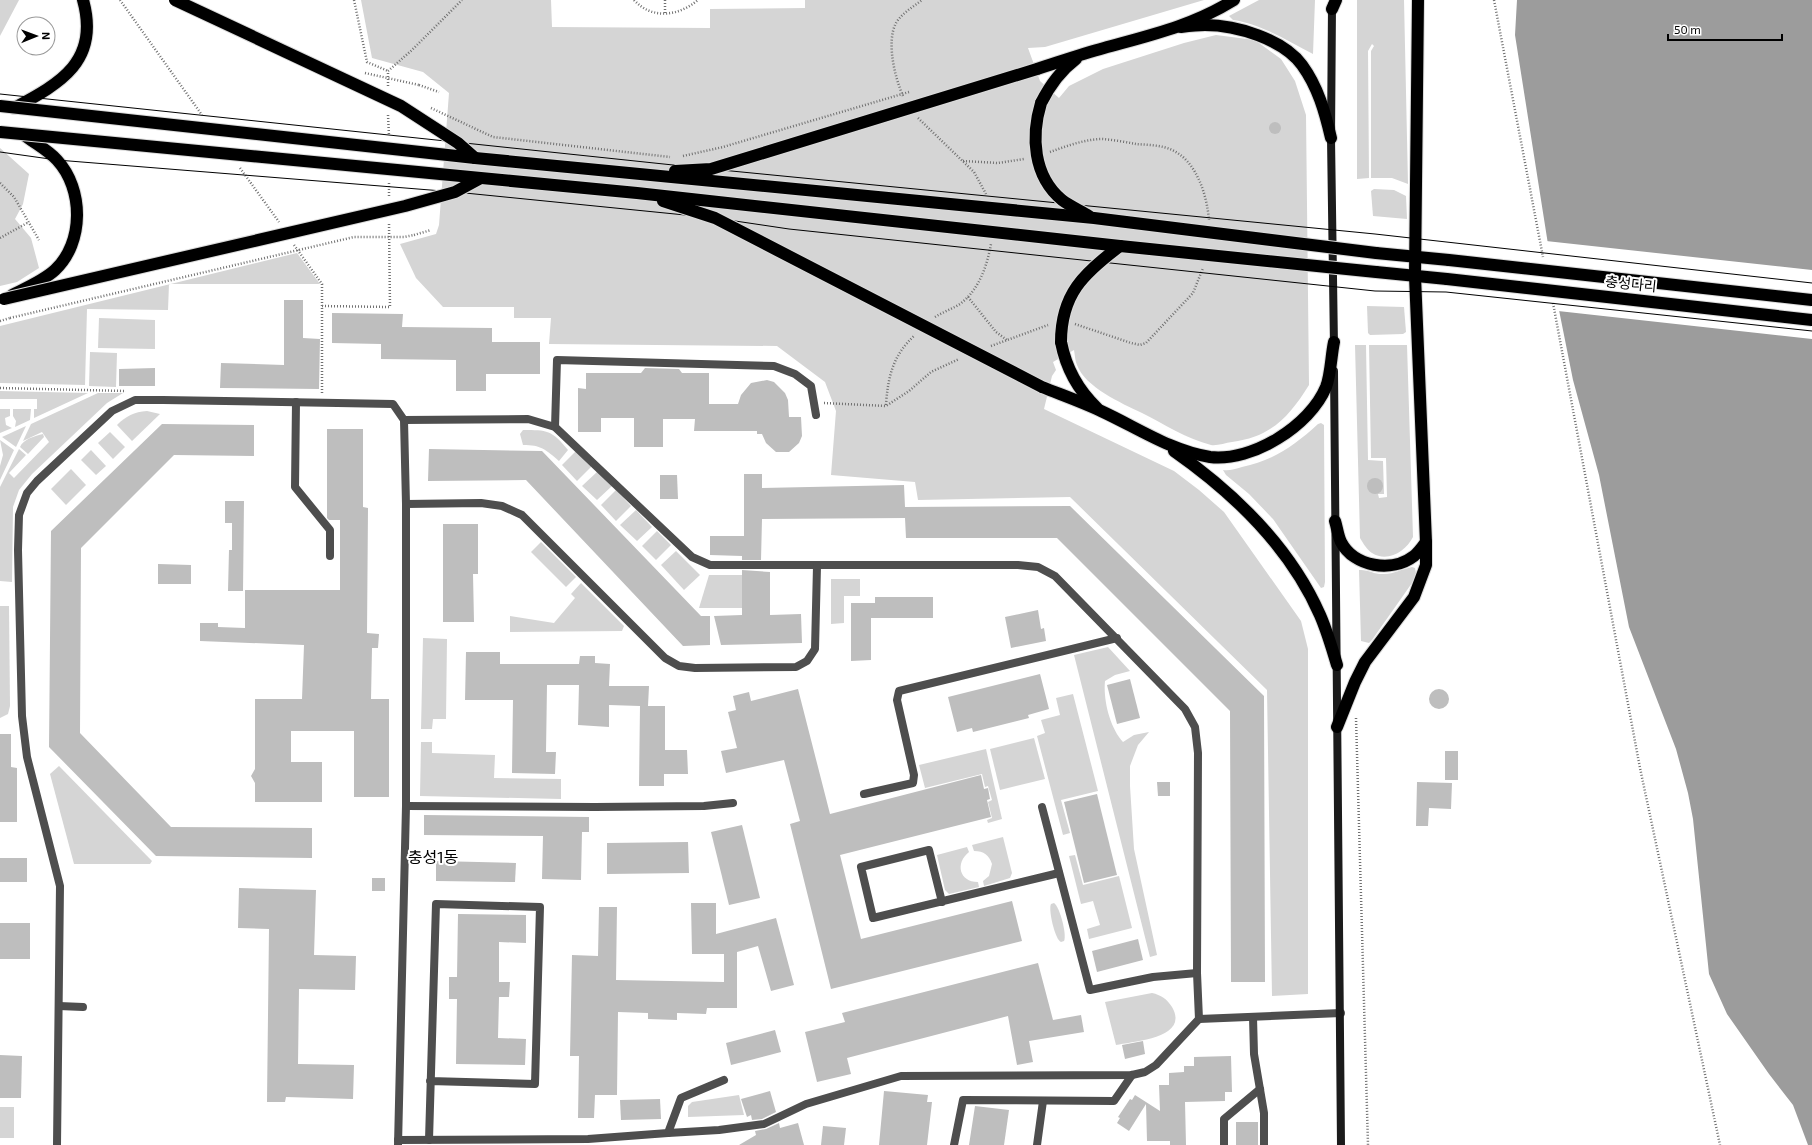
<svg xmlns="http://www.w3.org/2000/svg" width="1812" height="1145" font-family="'Exo 2','Noto Sans KR',sans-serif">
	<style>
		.green { fill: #d5d5d5 }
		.water { fill: #9c9c9c }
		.pier { fill: #fff }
		.building { fill: #bebebe }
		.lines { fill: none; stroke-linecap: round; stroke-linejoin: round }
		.highway-casing { stroke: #dbdbdb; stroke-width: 14 }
		.path { stroke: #707070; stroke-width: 2.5; stroke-dasharray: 1 2; stroke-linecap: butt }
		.lane { stroke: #4e4e4e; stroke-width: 8 }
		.street { stroke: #4e4e4e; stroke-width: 8 }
		.secondary { stroke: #1b1b1b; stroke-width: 8 }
		.highway { stroke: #000; stroke-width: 12 }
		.tram { stroke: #000; stroke-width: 1 }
		.highway-bridge-casing { stroke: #dbdbdb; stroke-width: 14; stroke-linecap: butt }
		.path-bridge { stroke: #707070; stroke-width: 2.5; stroke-dasharray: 1 2; stroke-linecap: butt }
		.highway-bridge { stroke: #000; stroke-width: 12 }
		.labels { text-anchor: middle; stroke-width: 4; stroke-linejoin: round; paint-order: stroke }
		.street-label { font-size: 14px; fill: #000; stroke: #fff }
		.quarter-label { font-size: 16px; fill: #000; stroke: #fff }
	</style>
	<rect width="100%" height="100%" fill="#fff"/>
	<g class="green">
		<polygon points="0,0 19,0 0,36"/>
		<path d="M361 0H551L552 27 710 28V9L805 8V0H1204L1045 47 1028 48 1040 81 1059 98 1069 86 1103 69 1184 43 1216 35 1255 40 1281 59 1295 81 1306 115 1309 385C1289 417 1271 437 1232 442 1225 443 1217 446 1211 445 1187 439 1164 424 1142 413 1121 403 1085 387 1077 365 1075 361 1075 355 1074 350L1053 362 1056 370 1052 376 1044 409 1174 471 1199 490 1224 512 1301 621 1308 649V994L1272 996 1267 690 1070 497 918 500 915 482 831 475 836 411 825 382 777 346 549 344 551 318H514V307H443L416 278 400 244 436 234 439 225 449 93 423 72 372 58Z"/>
		<path d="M1259 0H1315L1313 54C1288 41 1261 24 1233 20L1229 16Z"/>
		<polygon points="1357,0 1404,0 1408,184 1392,178 1371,178 1371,51 1374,46 1372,44 1368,51 1369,178 1357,179"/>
		<polygon points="0,148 29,174 23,204 15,219 31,238 39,268 17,282 0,286"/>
		<polygon points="1374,189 1394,190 1406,196 1407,219 1373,216 1371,191"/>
		<polygon points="297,253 320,284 169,284 168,310 87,309 85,385 0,383 0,326"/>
		<polygon points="1367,306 1404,307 1406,332 1403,334 1370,335 1368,333"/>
		<polygon points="99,318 155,320 155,349 98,348"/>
		<path d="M1355 345H1366L1368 460 1383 461 1384 494H1378L1379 498 1387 497 1386 458H1371L1369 345H1407L1413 537C1406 551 1388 563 1372 553 1367 550 1363 543 1360 538Z"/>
		<polygon points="90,352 117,353 116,387 89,386"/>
		<polygon points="0,391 88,393 34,418 34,409 37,409 37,399 0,399"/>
		<polygon points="98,393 123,393 107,403 32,474 19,490 13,507 12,582 0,581 0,487 19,449 26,455 9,473 14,478 49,442 42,432 23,441 31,424"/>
		<polygon points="0,409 10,409 10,416 5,418 6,425 12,428 0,433"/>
		<polygon points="13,409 31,409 30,420 15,427 16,421 13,416"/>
		<path d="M147 411 160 414 132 441 117 425C126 416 134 412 147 411Z"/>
		<path d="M1321 423 1324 425 1325 582 1324 587 1321 588 1273 519 1249 494 1226 475 1223 470C1229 471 1235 469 1242 467 1273 461 1295 445 1318 424Z"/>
		<polygon points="26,426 16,447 2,437"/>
		<path d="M523 430C547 430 552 430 568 450L559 461C545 449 541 445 523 445L520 434Z"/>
		<polygon points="110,432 125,447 113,459 98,443"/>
		<path d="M43 434 44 437 28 454 20 447C23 439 35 436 43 434Z"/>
		<polygon points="0,440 14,450 0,480 0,466 3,455"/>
		<polygon points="91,450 106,466 96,475 81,460"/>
		<polygon points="577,450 592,466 577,481 562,465"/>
		<polygon points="71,469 86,485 66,505 51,489"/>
		<polygon points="598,471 612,486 597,500 582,486"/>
		<polygon points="616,490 631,506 616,521 601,505"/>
		<polygon points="636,510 652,527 637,541 620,525"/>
		<polygon points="657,531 671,545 656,560 642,546"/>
		<polygon points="541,542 576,577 566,587 531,552"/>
		<polygon points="676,551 700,575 684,590 661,565"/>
		<path d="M1412 567 1415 568 1416 573 1412 583 1372 640 1369 643 1361 641 1359 570C1368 569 1375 575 1384 574 1394 574 1402 569 1412 567Z"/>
		<polygon points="709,575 742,575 742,608 699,608"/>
		<polygon points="831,579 860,579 860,596 844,596 844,623 831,624"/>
		<polygon points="581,583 624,626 622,631 510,632 510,616 554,623 575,598 571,594"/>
		<polygon points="0,606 9,606 10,706 8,714 0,718"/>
		<polygon points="423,638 447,639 446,719 433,719 432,729 421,729"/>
		<path d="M1108 647 1130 671 1115 675 1105 681C1103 700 1110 728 1123 742L1134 735 1149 732 1138 745 1130 766V786L1134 849 1157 955 1150 957 1074 655Z"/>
		<polygon points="1073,694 1098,791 1061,800 1070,833 1063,835 1037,736 1045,733 1041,720 1060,715 1056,698"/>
		<polygon points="1034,738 1045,779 1000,790 990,749"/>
		<polygon points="421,742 432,742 432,753 495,755 494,778 561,779 561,799 420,796"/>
		<polygon points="986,749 1002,819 988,823 987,820 992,818 988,802 992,800 988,786 985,787 982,774 925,788 919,765"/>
		<polygon points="59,766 152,861 150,864 74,864 50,774"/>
		<path d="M1003 837 1012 873 1010 878 984 886 983 881 989 876 992 864C989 855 984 851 974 851L972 845Z"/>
		<path d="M967 847 969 852C955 863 959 882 978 882L979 887 949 894 945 890 937 855Z"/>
		<polygon points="1075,855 1083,885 1119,876 1132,928 1089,939 1087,929 1100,925 1093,901 1081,904 1069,856"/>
		<path d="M1054 903C1060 907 1067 935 1064 941L1061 942C1055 940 1048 909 1051 904Z"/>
		<path d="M1152 993C1161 995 1167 999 1172 1007 1190 1038 1134 1041 1116 1045L1105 1002Z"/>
		<polygon points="739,1095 744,1115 688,1117 688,1106 692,1102"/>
		<rect x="0" y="1107" width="14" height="31"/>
	</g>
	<polygon class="water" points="1517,0 1812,0 1812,1145 1808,1145 1793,1105 1769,1074 1727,1014 1709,974 1693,819 1688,793 1676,749 1629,627 1599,475 1573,380 1556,295 1515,35"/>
	<polygon class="pier" points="1546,241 1812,270 1812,339 1558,311"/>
	<g class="building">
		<circle cx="1275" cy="128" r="6"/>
		<polygon points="284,300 303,300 303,338 320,339 319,389 220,388 221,363 284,365"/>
		<polygon points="332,313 403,314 402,327 492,328 492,342 540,342 540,374 486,374 486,391 456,391 456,360 381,359 381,344 332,343"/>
		<polygon points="155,368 155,386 119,386 119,369"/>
		<polygon points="645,368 679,369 682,373 709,373 709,404 738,404 741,395 751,383 767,380 774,382 785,393 788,400 789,417 801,417 802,436 799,443 789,452 776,452 766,443 762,434 757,434 757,431 694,431 695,419 663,419 663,447 634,447 634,418 601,418 601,432 578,432 578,388 586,389 586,373 641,373"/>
		<polygon points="162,424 254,425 254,456 174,455 81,548 80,733 171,827 312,828 312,858 156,856 49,747 51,531"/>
		<polygon points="327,429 363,429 363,507 368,508 367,633 379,634 378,648 372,648 371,699 389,699 389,797 354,797 354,731 291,731 291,762 322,762 322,802 255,802 255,783 251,776 255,769 255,699 302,699 304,645 200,641 200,623 218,623 218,627 245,628 245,590 340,590 340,520 329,520 327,518"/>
		<polygon points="429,449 542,451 701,616 710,616 710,645 683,646 526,480 428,481"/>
		<polygon points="744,474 762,474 762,488 904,485 905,507 1070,506 1264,696 1265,982 1231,982 1230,711 1057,538 906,538 905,518 762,519 761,560 742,560 742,556 710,555 710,536 744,536"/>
		<polygon points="660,475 677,475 678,499 660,499"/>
		<circle cx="1375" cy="486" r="8"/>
		<polygon points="225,501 244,501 243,591 228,591 229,550 232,550 232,523 225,523"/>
		<polygon points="443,524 478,524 478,574 473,574 474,622 443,622"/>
		<polygon points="158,564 191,565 191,584 158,584"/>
		<polygon points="742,570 770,572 770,615 801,614 802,643 721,645 714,616 742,615"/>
		<polygon points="875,597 933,597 933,618 871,618 871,660 851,661 851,603 875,603"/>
		<polygon points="1038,610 1041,629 1044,628 1046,641 1011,648 1005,617"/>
		<polygon points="466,652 500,652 500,664 579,664 580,656 595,656 595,663 610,664 609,686 649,686 648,706 665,706 665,750 687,750 688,774 664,774 664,786 639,786 640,706 609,705 609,727 578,725 579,685 547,685 546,752 556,752 555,774 512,773 513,700 465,700"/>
		<polygon points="1040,674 1049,709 1028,715 1029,718 973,732 972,728 957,732 948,697"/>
		<polygon points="1130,679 1140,718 1117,724 1107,685"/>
		<polygon points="798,689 830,814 981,775 984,789 988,788 990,799 987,800 991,817 840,855 861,939 1012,901 1022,941 831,989 790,824 800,821 784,760 726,773 721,751 737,748 728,712 736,710 733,696 749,692 751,701"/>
		<circle cx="1439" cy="699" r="10"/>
		<polygon points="0,734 11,734 11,767 17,768 17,822 0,822"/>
		<rect x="1445" y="751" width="13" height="29"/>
		<polygon points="1157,782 1170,782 1170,796 1158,796"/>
		<polygon points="1417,782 1452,783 1451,809 1429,808 1428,826 1416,826"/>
		<polygon points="1097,794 1117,875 1084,883 1064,802"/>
		<polygon points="424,815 589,817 589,832 582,832 581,880 542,879 543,836 424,835"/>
		<polygon points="742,825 760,898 729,905 711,832"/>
		<polygon points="688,842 689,873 607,874 607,843"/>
		<rect x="0" y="858" width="27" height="24"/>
		<polygon points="436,861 516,863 515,882 436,881"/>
		<rect x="372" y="878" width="13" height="13"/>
		<polygon points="239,888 316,890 314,955 356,956 355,990 299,989 298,1064 354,1065 353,1099 286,1097 285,1102 267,1102 269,929 238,928"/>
		<polygon points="691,903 716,903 716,934 776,918 794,985 771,991 758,946 737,952 737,1008 707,1008 706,1014 677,1013 677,1020 648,1019 648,1013 618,1012 617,1095 595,1095 594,1118 578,1118 579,1056 570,1056 572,955 598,956 599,907 617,907 616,980 724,982 724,954 692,954"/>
		<polygon points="458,914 526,915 526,943 499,942 499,982 510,982 509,997 499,997 498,1038 526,1039 525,1065 456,1064 457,999 449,999 449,977 457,977"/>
		<rect x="0" y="923" width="30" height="36"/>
		<polygon points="1138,939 1143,960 1097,972 1092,951"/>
		<polygon points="1038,963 1053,1020 1081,1015 1084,1032 1029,1041 1033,1062 1017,1065 1008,1016 847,1058 851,1074 817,1082 805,1032 845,1022 842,1013"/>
		<polygon points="775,1030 781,1052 731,1065 726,1043"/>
		<polygon points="1143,1041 1145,1054 1125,1059 1122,1045"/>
		<polygon points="0,1055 22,1056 21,1098 0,1098"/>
		<polygon points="1231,1056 1232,1092 1225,1092 1225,1101 1185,1102 1186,1145 1170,1145 1170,1141 1147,1141 1146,1104 1129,1131 1117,1123 1120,1118 1118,1117 1130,1099 1132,1100 1135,1095 1160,1111 1159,1085 1169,1085 1169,1073 1184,1072 1184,1066 1194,1066 1194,1057"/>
		<polygon points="770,1091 776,1112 762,1119 752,1120 751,1115 747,1117 741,1099"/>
		<polygon points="884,1091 928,1095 927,1102 932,1102 927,1145 879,1145"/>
		<polygon points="660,1099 661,1119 621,1120 620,1100"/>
		<polygon points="975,1106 1009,1110 1004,1145 969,1145"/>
		<rect x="1236" y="1122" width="22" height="23"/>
		<polygon points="779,1123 780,1128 798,1123 804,1145 739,1145 756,1135 755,1131 766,1129"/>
		<polygon points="823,1126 846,1128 844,1145 821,1145"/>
	</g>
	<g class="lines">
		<defs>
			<g id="highway">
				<polyline points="1332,9 1336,0"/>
				<path d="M1181 27C1189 26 1197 25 1205 25 1236 25 1283 39 1302 65 1318 87 1325 112 1331 138"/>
				<path d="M1037 69C1059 62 1081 54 1104 48 1151 35 1192 26 1234 0"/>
				<path d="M1041 103C1050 85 1060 71 1076 59"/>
				<path d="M14 108C61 83 100 61 83 0"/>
				<polyline points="1376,253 1449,260"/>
				<polyline points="1376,272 1447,279"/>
				<path d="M12 295C26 288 43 281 55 270 84 243 84 189 57 160 48 150 34 143 23 134"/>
				<path d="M1061 342C1066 368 1078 390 1097 408"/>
				<path d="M1042 387C1062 395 1082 402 1101 411 1136 427 1171 451 1210 457 1252 462 1310 426 1326 387 1331 374 1331 356 1334 342"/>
				<path d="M1174 451C1234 493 1290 547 1320 615 1327 631 1332 648 1337 665"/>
				<path d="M1335 521C1337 527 1338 536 1341 542 1354 567 1392 573 1414 556 1419 552 1423 546 1426 542"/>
				<polyline points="1337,727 1355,682 1365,662 1414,597 1426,565 1426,542 1415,276 1418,0"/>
			</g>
		</defs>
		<use href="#highway" class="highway-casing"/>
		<g class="path">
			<polyline points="120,0 202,115"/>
			<polyline points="354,0 367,62 388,71"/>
			<path d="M634 0C652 20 679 16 698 0"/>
			<polyline points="665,0 665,13"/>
			<polyline points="1494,0 1543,257"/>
			<polyline points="419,85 439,92"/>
			<polyline points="388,86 388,71 412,50 462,0"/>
			<path d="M903 96C895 78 886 42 896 23 902 13 913 7 922 0"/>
			<polyline points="388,115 389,136"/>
			<polyline points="918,118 974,172 986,194"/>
			<path d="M1050 152C1067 146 1085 139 1103 139 1114 140 1126 142 1136 144 1148 145 1162 145 1172 150 1197 161 1207 196 1209 220"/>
			<polyline points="963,161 998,163 1024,159"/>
			<polyline points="240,168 279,222"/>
			<polyline points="0,183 14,197 39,240"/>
			<polyline points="389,183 389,196"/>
			<polyline points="414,235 431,230"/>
			<polyline points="0,238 29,222"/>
			<polyline points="294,245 322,284 322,393"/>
			<polyline points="968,297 996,332 1007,340"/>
			<polyline points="1553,303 1640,768 1720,1145"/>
			<polyline points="322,306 390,307 389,223"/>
			<path d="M935 317C943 312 952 309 960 304 979 290 987 266 991 244"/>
			<polyline points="0,321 10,318"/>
			<polyline points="1075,324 1131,343 1140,345 1146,343 1193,293 1203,268"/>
			<polyline points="991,346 1048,325"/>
			<polyline points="0,388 126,391"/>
			<polyline points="824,403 886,406 909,391 931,372 959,359"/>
			<path d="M886 405C888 376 893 355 915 335"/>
			<polyline points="1356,718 1368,1145"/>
		</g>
		<g class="lane">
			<polyline points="296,402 295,487 330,530 330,556"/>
			<polyline points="864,794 913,783 914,775 897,700 899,691 1117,638"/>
			<polyline points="406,806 595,807 704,806 733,803"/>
			<polyline points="1042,807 1090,990 1153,977 1197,973"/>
			<polyline points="942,902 929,850 861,867 873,918 1059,873"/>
			<polyline points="59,1006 83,1007"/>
			<polyline points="1253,1017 1254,1054 1264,1113 1264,1145"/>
			<polyline points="429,1140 436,904 540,907 535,1084 430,1081"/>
			<polyline points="954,1145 963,1100 1114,1101 1132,1075"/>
			<polyline points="1037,1145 1043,1101"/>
			<polyline points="1224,1145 1224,1119 1260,1089"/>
		</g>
		<g class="street">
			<polyline points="404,420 528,419 555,427 692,557 710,565 1018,565 1038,567 1055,576 1185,709 1195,727 1198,753 1197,973 1199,1019"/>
			<polyline points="555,427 557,360 774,366 795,374 811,386 816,415"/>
			<polyline points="406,504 481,503 502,506 522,515 665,658 679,666 695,668 796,667 807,661 815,649 817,566"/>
			<polyline points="668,1133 719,1130 764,1124 806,1104 901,1076 1132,1075 1145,1072 1156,1065 1199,1019 1341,1013"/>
			<polyline points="398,1140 588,1139 668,1133 681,1098 724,1080"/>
			<polyline points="57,1145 60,886 27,757 22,716 18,550 19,515 27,493 37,481 112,411 135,400 163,400 393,404 404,420 406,504 406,806 398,1145"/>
		</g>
		<g class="secondary">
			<polyline points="1332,5 1331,138 1334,347"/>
			<polyline points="1334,371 1341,1145"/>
		</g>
		<use href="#highway" class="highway"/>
		<g class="tram">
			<polyline points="0,94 711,169 1375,234 1812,283"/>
			<polyline points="0,152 57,160 455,192 715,218 789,229 1375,291 1446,292 1812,331"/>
		</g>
		<defs>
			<g id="highway-bridge">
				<polyline points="175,0 401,106 458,143 475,158"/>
				<path d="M1041 103C1031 136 1033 176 1062 200 1070 206 1081 211 1089 216"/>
				<polyline points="0,106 475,158 1094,218 1376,253"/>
				<polyline points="0,132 637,193 1120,246 1376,272"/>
				<polyline points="675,171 711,169 1037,69"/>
				<polyline points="663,201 715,218 1042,387"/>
				<polyline points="1449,260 1812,300"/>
				<polyline points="1447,279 1812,320"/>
				<polyline points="4,299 405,206 455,192 479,179"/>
				<path d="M1061 342C1061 294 1084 273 1120 246"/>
			</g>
		</defs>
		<use href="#highway-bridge" class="highway-bridge-casing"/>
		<g class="path-bridge">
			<polyline points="365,73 419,85"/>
			<polyline points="431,108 493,137 670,157"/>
			<polyline points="683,156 723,147 909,92"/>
			<polyline points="10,318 354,237 404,237 414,235"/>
		</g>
		<use href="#highway-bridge" class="highway-bridge"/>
	</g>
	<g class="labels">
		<g class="street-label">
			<text transform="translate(1631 284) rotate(6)" y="5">충성다리</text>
		</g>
		<g class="quarter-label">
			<text x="433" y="863">충성1동</text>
		</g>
	</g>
	<g transform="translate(36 36) rotate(89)"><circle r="19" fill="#ffffff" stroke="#999999"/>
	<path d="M0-3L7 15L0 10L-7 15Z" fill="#000000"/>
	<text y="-6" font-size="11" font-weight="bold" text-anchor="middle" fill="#000000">N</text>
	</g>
	<path d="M1668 34v6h114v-6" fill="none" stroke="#000000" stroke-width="2"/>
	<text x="1674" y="34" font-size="12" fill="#000000" stroke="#ffffff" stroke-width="3" paint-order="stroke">50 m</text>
</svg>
